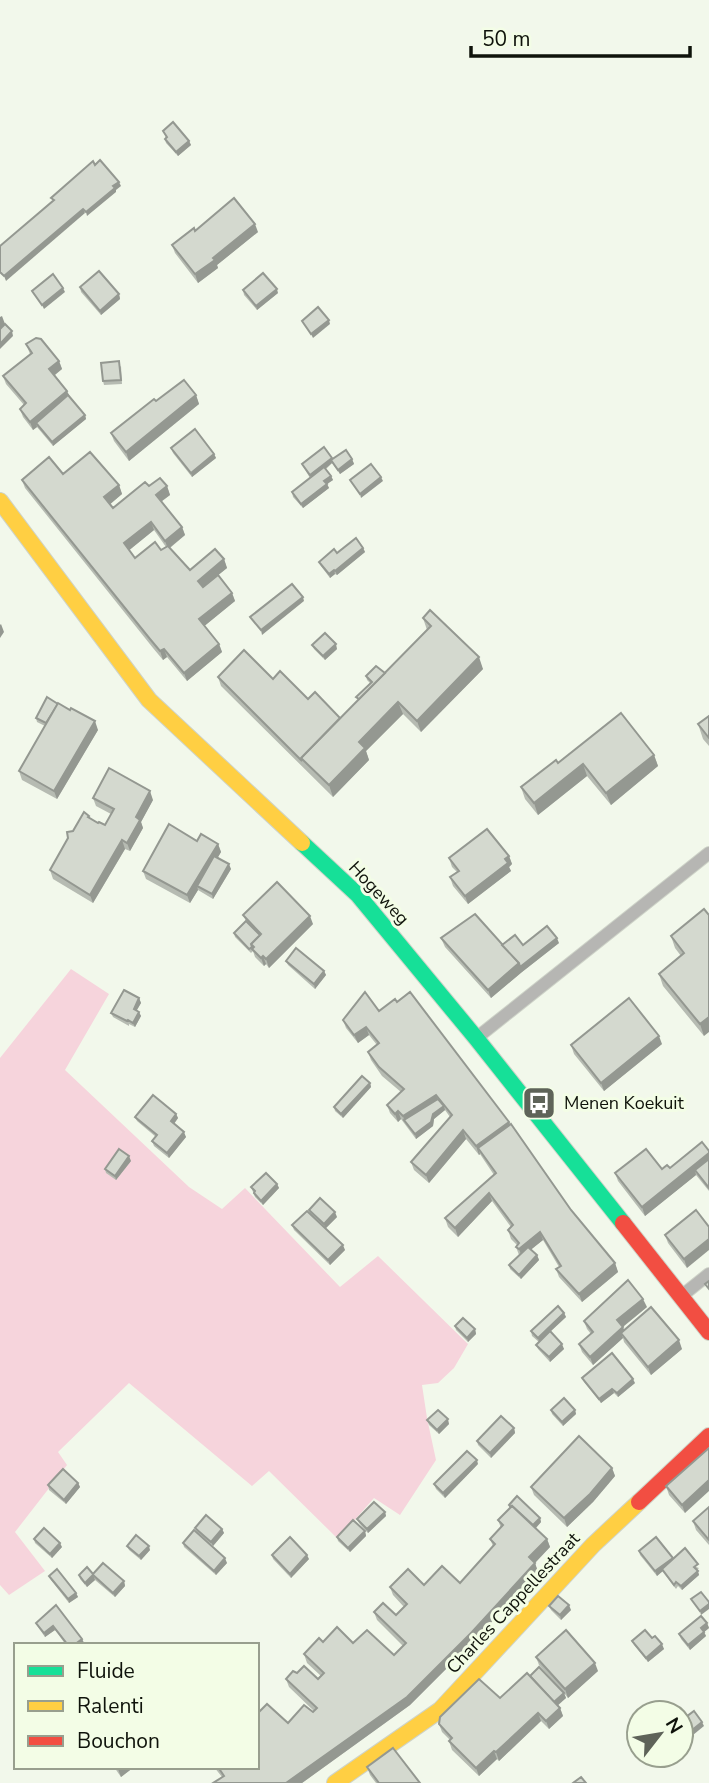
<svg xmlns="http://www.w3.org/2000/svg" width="709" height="1783" font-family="'Nunito Sans',sans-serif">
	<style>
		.green { fill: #f6d4dc }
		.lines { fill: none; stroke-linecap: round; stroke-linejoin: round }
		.lane-casing { stroke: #ced3c8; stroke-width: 14 }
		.fast-casing { stroke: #ced3c8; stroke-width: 18 }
		.slow-casing { stroke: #ced3c8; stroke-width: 18 }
		.jam-casing { stroke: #ced3c8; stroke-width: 18 }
		.lane { stroke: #b6b6b3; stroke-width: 12 }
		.fast { stroke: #16e098; stroke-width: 16 }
		.slow { stroke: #ffcf43; stroke-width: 16 }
		.jam { stroke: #f24e42; stroke-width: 16 }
		.wall { fill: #b6bbb2; fill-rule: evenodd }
		.shaded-wall { fill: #949891 }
		.building { fill: #d4d9cf; stroke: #949891; stroke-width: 2 }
		.labels { text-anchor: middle; stroke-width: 6; stroke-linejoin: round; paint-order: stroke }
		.street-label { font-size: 18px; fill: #0f130b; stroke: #f3fde6 }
		.poi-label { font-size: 18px; fill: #0f130b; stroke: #f3fde6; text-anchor: start }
	</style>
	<rect width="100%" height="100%" fill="#f2f8eb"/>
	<polygon class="green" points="71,969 109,994 65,1070 189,1187 222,1209 245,1188 340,1287 378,1256 468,1344 454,1368 438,1383 422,1385 427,1418 436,1460 400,1515 374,1498 338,1539 269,1471 252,1486 129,1383 58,1452 67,1465 15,1532 45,1571 9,1595 0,1585 0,1058"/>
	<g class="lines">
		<defs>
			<g id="lane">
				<polyline points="479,1036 709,853"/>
				<polyline points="684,1294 709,1274"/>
			</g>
			<polyline id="fast" points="302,843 358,895 476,1038 623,1223"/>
			<g id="slow">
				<polyline points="0,501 149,700 302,843"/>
				<polyline points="335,1783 440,1710 593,1545 639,1502"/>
			</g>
			<g id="jam">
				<polyline points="623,1223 709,1332"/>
				<polyline points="639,1502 709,1436"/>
			</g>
		</defs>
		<use href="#lane" class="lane-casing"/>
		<use href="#fast" class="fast-casing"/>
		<use href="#slow" class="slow-casing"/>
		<use href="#jam" class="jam-casing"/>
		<use href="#lane" class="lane"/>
		<use href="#fast" class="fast"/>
		<use href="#slow" class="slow"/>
		<use href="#jam" class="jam"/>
	</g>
	<g class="wall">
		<polygon points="163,131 189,141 191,145 178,156 166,143 165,139 166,138"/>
		<polygon points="195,231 258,232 217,265 218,268 198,283 175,253 172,245"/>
		<polygon points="80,287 119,294 120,299 101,315 81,292"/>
		<polygon points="243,290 278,293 257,310 244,295"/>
		<polygon points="26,344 59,361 62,369 55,375 67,391 70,397 85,415 86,419 53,446 37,427 33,430 23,417 20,409 24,405 6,384 3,376 30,354"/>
		<polygon points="121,366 122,384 104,385 103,381"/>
		<polygon points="196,395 199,404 129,461 114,441 111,433 156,401"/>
		<polygon points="171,448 214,454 216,458 192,477 173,453"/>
		<polygon points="332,459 352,459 354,464 340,474 332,463 326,469 331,476 333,480 327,484 329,488 303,508 293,497 292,492 310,478 304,468 302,464"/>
		<path d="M63 474 119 485 122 494 110 504 113 508 149 486H167L170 495 161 502 182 527 185 535 170 548 190 570 224 559 227 568 203 587 232 593 235 601 204 626 219 644 222 652 187 681 167 657 163 660 153 648 25 488 22 480ZM154 530 166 547 161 550 135 558 129 550Z"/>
		<polygon points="363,548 365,552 337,575 335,574 330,578 321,566 319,562 337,553"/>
		<polygon points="423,618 483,669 421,732 403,714 366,751 369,760 333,797 221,686 218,677 273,679 340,718 358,700 356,697 370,683 367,680 366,676 385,673 427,630"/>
		<polygon points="312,645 337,649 325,660 314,649"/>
		<polygon points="709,716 709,746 703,739 698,724"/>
		<polygon points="36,718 98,730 57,799 22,780 19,771 45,726 37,722"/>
		<polygon points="654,755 658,766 611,805 587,776 538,815 525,799 521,787 558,763"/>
		<polygon points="93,798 153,800 141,822 143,828 130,851 125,849 93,903 53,879 50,870 73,831 89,816 90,818 98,823 105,825 111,814 96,806"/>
		<polygon points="197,841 218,844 221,852 218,857 231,869 213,899 198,890 190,903 146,879 143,871"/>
		<polygon points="509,856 512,864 509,867 511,871 468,904 453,886 450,877 457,872 452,867 449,858"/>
		<polygon points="243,915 313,924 269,968 266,964 264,966 255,957 253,951 251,953 235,937 234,933 246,921"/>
		<polygon points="709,915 704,1036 663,986 659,974 681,956 675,948 671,936"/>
		<polygon points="441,938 502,945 559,943 522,972 491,998 445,947"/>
		<polygon points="286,961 324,971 326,975 315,989 288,965"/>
		<polygon points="139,998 141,1003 137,1010 141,1016 135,1027 129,1024 129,1026 113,1017 111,1013"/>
		<polygon points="379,1011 509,1122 571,1210 615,1263 618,1272 582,1302 559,1277 556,1269 559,1267 543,1240 531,1249 537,1255 539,1260 521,1279 510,1269 509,1265 519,1255 516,1247 517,1245 511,1239 508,1230 511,1227 492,1201 458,1237 448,1227 445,1218 494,1175 480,1154 479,1155 466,1139 429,1183 414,1170 411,1162 450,1117 445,1110 434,1119 433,1126 416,1139 401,1119 398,1122 390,1113 387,1105 401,1092 382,1076 371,1060 368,1052 377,1045 369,1035 358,1043 346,1028 343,1020"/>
		<polygon points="662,1044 604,1091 574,1054 571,1045"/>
		<polygon points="370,1083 371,1087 343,1118 335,1111 334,1107"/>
		<polygon points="176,1114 178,1118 174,1124 186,1137 169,1158 154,1146 152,1141 156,1137 137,1121 135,1117"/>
		<polygon points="709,1151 709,1191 696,1175 645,1216 618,1181 615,1173 670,1168"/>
		<polygon points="131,1161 116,1180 106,1173 105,1169"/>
		<polygon points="277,1184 279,1188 263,1205 255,1197 251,1187"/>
		<polygon points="309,1210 337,1217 325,1229 345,1250 330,1265 294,1230 292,1225 310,1214"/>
		<polygon points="696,1210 687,1268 668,1243 665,1235"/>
		<polygon points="647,1307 623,1327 624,1331 682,1349 651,1375 624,1342 623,1338 593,1365 582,1352 579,1344 591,1334 587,1329 584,1321"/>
		<polygon points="564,1313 566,1317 550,1332 564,1349 550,1362 538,1349 536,1345 539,1342 532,1336 531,1331"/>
		<polygon points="455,1326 475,1329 476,1334 468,1342 456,1330"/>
		<polygon points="582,1378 635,1383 618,1397 614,1393 601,1403 584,1382"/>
		<polygon points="551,1410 575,1410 576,1414 563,1426 552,1414"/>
		<polygon points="427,1420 449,1424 439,1434 429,1425"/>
		<polygon points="514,1428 515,1433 491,1458 478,1445 477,1441"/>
		<polygon points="709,1448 685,1513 669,1495 666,1486"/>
		<polygon points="478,1464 445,1498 436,1489 434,1484"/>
		<polygon points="612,1468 615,1476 593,1502 567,1527 534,1495 531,1487"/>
		<polygon points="78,1483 80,1487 66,1504 49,1490 48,1485"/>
		<polygon points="509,1505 540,1518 541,1522 536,1528 547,1539 550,1547 535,1563 538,1572 475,1640 410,1705 302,1783 213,1783 222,1777 214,1767 257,1767 288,1723 314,1711 289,1687 286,1679 318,1679 321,1676 307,1663 304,1654 323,1642 353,1643 394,1655 403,1646 377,1620 374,1612 396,1615 404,1607 393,1595 390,1587 460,1583 493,1546 490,1539 501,1528 498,1520 510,1508"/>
		<polygon points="709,1507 709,1545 696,1530 693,1521"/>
		<polygon points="385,1512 386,1516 368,1533 359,1523 357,1519"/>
		<polygon points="195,1528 222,1529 224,1533 213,1546 197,1532"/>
		<polygon points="365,1531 366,1536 350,1552 338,1541 337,1537"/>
		<polygon points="34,1539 62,1547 52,1558 35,1543"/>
		<polygon points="183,1543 227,1563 216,1575 184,1547"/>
		<polygon points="127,1546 150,1550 141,1560 129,1550"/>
		<polygon points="639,1551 673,1558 673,1559 699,1568 697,1570 699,1575 682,1590 678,1586 676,1589 662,1571 657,1576 640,1555"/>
		<polygon points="272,1555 309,1559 291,1578 273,1559"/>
		<polygon points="93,1574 124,1581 125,1586 115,1597 95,1580 87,1587 80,1579 79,1575"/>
		<polygon points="49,1576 76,1593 78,1597 69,1603 51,1580"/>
		<polygon points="56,1605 82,1639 84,1643 81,1645 66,1645 55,1630 45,1637 38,1627 36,1623"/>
		<polygon points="549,1606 571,1610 561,1620 551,1610"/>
		<polygon points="707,1623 709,1628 704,1632 706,1636 690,1650 681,1639 679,1634"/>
		<polygon points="652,1638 664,1649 648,1662 634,1645 632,1641"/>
		<polygon points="536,1657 598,1671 568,1698 564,1693 566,1698 557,1705 560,1708 563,1716 549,1729 541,1721 499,1761 497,1759 479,1776 452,1750 449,1741 450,1740 442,1732 439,1724 500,1698 530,1676 564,1693 539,1665"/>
		<polygon points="114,1767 134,1767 121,1777"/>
		<polygon points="367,1767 420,1783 376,1783 370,1775"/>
	</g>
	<g class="shaded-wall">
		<polygon points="189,141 191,145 178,156 176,152"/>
		<polygon points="119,182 121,186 116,190 116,192 87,216 86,212 113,186"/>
		<polygon points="83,209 85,213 6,281 4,276"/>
		<polygon points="255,224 258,232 217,265 218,268 198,283 195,274 213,258"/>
		<polygon points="63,288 65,292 44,309 42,305"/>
		<polygon points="277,289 278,293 257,310 256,306"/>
		<polygon points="119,294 120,299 101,315 100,311"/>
		<polygon points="2,316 5,324 0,329 0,317"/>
		<polygon points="329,320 330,324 313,338 311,334"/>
		<polygon points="12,331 13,336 0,349 0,344"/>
		<polygon points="59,361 62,369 52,377 49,369"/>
		<polygon points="67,391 70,399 36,423 37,427 33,430 30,422"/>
		<polygon points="196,395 199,404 129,461 126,452"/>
		<polygon points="85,415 86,419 53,446 52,442"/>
		<polygon points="214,454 216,458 192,477 191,473"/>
		<polygon points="332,458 333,463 331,460 332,463 312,480 310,475"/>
		<polygon points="352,459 354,464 340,474 338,470"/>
		<polygon points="331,476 333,480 327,484 329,488 303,508 301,504 324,481"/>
		<polygon points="381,477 383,481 361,498 360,494"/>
		<polygon points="119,485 122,494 108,506 104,497"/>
		<polygon points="167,486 170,495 159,503 156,495"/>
		<polygon points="151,522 154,530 127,552 124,543"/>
		<polygon points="182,527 185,535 168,549 165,541"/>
		<polygon points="363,548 365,552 337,575 335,571"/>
		<polygon points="224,559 227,568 201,589 198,581"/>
		<polygon points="334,570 335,574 330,578 329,574"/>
		<polygon points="232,593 235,601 202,628 199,619"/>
		<polygon points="303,597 304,601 262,635 261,630"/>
		<polygon points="1,624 4,632 0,638 0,625"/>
		<polygon points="219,644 222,652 187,681 184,673"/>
		<polygon points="336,644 337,649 325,660 323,656"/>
		<polygon points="164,649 167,657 163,660 160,651"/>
		<polygon points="479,657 483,669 421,732 417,721"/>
		<polygon points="398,702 403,714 366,751 369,760 333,797 329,785 359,742"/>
		<polygon points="95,721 98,730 57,799 54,791"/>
		<polygon points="654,755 658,766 611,805 606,793"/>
		<polygon points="583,764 587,776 538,815 534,803"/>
		<polygon points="150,791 153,800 141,822 143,828 130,851 127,843 136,817"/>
		<polygon points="122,840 125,849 93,903 90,895"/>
		<polygon points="218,844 221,852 200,888 197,886 198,890 190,903 187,895"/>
		<polygon points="509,856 512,864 509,867 511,871 468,904 465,896"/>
		<polygon points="229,864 231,869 213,899 212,894"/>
		<polygon points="310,916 313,924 269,968 266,959"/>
		<polygon points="557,938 559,943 522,972 491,998 488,990 519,963"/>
		<polygon points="263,956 266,964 264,966 261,958"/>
		<polygon points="324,971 326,975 315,989 314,984"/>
		<polygon points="139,998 141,1003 135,1013 134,1009"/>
		<polygon points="139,1012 141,1016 135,1027 133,1023"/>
		<polygon points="709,1017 709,1032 704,1036 700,1024"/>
		<polygon points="366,1027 369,1035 358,1043 354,1035"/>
		<polygon points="659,1036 662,1044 604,1091 601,1083"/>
		<polygon points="370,1083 371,1087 343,1118 341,1114"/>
		<polygon points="436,1095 439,1103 404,1120 403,1116"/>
		<polygon points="444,1106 445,1110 434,1119 433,1126 416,1139 415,1134 433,1114"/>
		<polygon points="398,1111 401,1119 398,1122 395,1114"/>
		<polygon points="176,1114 178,1118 173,1125 171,1121"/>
		<polygon points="509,1122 512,1130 478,1148 480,1154 479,1155 476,1146"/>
		<polygon points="463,1130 466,1139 429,1183 426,1175"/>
		<polygon points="184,1132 186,1137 169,1158 167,1153"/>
		<polygon points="709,1153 709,1164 695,1170 696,1175 645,1216 642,1207"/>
		<polygon points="129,1156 131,1161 116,1180 115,1176"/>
		<polygon points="277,1184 279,1188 263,1205 261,1201"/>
		<polygon points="489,1193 492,1201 458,1237 455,1228"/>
		<polygon points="335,1212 337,1217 325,1229 324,1224"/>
		<polygon points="540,1232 543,1240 522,1257 519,1249"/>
		<polygon points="709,1239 709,1250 687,1268 684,1259"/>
		<polygon points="343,1245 345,1250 330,1265 328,1260"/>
		<polygon points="537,1255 539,1260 521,1279 519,1275"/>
		<polygon points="615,1263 618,1272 582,1302 579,1294"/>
		<polygon points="643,1299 647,1307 620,1329 617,1320"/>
		<polygon points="564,1313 566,1317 539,1342 538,1338"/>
		<polygon points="623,1327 626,1335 621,1333 623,1338 593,1365 590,1357"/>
		<polygon points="475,1329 476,1334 468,1342 467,1338"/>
		<polygon points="679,1340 682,1349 651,1375 648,1367"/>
		<polygon points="562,1344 564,1349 550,1362 549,1357"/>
		<polygon points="633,1379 635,1383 618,1397 617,1393"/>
		<polygon points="612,1389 614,1393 601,1403 599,1399"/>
		<polygon points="575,1410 576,1414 563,1426 562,1422"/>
		<polygon points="448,1419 449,1424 439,1434 437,1430"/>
		<polygon points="514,1428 515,1433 491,1458 490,1453"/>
		<polygon points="477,1460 478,1464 445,1498 443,1493"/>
		<polygon points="612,1468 615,1476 593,1502 567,1527 564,1518"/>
		<polygon points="709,1480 709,1491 685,1513 682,1505"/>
		<polygon points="78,1483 80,1487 66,1504 64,1500"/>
		<polygon points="385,1512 386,1516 368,1533 367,1529"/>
		<polygon points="540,1518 541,1522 533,1531 531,1527"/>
		<polygon points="222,1529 224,1533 213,1546 211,1542"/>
		<polygon points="365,1531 366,1536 350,1552 348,1548"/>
		<polygon points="547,1539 550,1547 532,1566 529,1557"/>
		<polygon points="60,1543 62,1547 52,1558 50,1554"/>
		<polygon points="149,1546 150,1550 141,1560 139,1556"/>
		<polygon points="307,1555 309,1559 291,1578 290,1574"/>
		<polygon points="225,1558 227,1563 216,1575 214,1571"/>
		<polygon points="673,1558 674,1562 657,1576 655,1571"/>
		<polygon points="535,1563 538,1572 475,1640 410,1705 302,1783 286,1783"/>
		<polygon points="698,1571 699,1575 682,1590 681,1586"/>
		<polygon points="93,1575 95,1580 87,1587 85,1583"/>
		<polygon points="124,1581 125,1586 115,1597 113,1593"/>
		<polygon points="76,1593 78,1597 69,1603 68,1599"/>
		<polygon points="709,1604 709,1609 701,1615 700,1611"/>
		<polygon points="569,1605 571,1610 561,1620 560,1615"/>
		<polygon points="707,1623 709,1628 703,1633 701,1628"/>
		<polygon points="53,1626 55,1630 45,1637 44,1633"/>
		<polygon points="704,1632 706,1636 690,1650 688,1645"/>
		<polygon points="82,1639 84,1643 81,1645 74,1645"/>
		<polygon points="662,1644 664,1649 648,1662 646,1658"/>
		<polygon points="595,1663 598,1671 568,1698 565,1689"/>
		<polygon points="564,1693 566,1698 555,1708 553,1704"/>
		<polygon points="560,1708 563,1716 549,1729 546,1721"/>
		<polygon points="538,1713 541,1721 499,1761 496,1752"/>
		<polygon points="702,1722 704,1726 693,1735 691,1731"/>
		<polygon points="494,1751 497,1759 479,1776 476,1768"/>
		<polygon points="121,1767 134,1767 121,1777 118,1769"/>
	</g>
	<g class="building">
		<polygon points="173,122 189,141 176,152 165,139 167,137 163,131"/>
		<polygon points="100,160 119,182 113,186 115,188 86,212 83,209 4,276 0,272 0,246 54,200 51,198 93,161 95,165"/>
		<polygon points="234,198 255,224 213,258 215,260 195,274 172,245 194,228 195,231"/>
		<polygon points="99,271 119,294 100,311 80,287"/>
		<polygon points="263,273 277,289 256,306 243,290"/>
		<polygon points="53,274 63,288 42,305 32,291"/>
		<polygon points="318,307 329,320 311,334 302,321"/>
		<polygon points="5,324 12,331 0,344 0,329"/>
		<polygon points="36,338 41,339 59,361 49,369 67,391 30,422 20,409 26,403 3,376 32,353 26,344"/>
		<polygon points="119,361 121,380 103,381 101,363"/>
		<polygon points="184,380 196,395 126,452 111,433 154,399 156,401"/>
		<polygon points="68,395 85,415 52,442 36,423"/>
		<polygon points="195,429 214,454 191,473 171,448"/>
		<polygon points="324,447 332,458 310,475 302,464"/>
		<polygon points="346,450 352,459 338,470 331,460"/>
		<polygon points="90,452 119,485 104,497 113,508 145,482 149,486 160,478 167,486 156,495 182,527 165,541 151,522 124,543 135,558 155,542 161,550 168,546 190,570 215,549 224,559 198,581 203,587 218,575 232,593 199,619 219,644 184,673 164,649 160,651 150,639 22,480 49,457 63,474"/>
		<polygon points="371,464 381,477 360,494 350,480"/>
		<polygon points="324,467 331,476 324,481 327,484 301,504 292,492"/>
		<polygon points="356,538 363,548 335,571 334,570 329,574 319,562 334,549 337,553"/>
		<polygon points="292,584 303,597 261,630 250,617"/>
		<polygon points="430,610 479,657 417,721 398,702 359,742 365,748 329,785 301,758 431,626 423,618"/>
		<polygon points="325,633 336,644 323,656 312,645"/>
		<polygon points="244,650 273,679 280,671 308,699 315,692 340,718 301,758 302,761 218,677"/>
		<polygon points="376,666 385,673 359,699 356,697 372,682 366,676"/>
		<polygon points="47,697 58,704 46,723 36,718"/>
		<polygon points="58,703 70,710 71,708 95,721 54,791 19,771"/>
		<polygon points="621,713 654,755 606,793 583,764 534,803 521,787 556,760 558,763"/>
		<polygon points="709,716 709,738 698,724"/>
		<polygon points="109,768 150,791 136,817 140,820 127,843 122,840 90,895 50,870 68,838 67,832 73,831 84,812 89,816 88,817 98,823 99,822 105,825 114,809 93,798"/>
		<polygon points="169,824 197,841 201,834 218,844 187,895 143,871"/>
		<polygon points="487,829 509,856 505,859 508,863 465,896 450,877 459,871 449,858"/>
		<polygon points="214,856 229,864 212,894 197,886"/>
		<polygon points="277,882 310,916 266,959 263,956 261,958 252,949 254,947 251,944 261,934 243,915"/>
		<polygon points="704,909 709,915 709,1017 700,1024 659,974 684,953 671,936"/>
		<polygon points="475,914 519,963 488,990 441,938"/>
		<polygon points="246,921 260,935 251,944 252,947 249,949 234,933"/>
		<polygon points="547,926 557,938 520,967 519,963 502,945 515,935 523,945"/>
		<polygon points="296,948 324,971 314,984 286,961"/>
		<polygon points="124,990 139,998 134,1009 139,1012 133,1023 128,1020 127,1021 111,1013"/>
		<polygon points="365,992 379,1011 395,999 397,1002 410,992 509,1122 476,1146 463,1130 426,1175 411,1162 452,1115 436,1095 403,1116 398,1111 395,1114 387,1105 404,1089 379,1067 368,1052 379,1043 366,1027 354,1035 343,1020"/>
		<polygon points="629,998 659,1036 601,1083 571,1045"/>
		<polygon points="362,1076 370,1083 341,1114 334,1107"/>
		<polygon points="153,1095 176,1114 171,1121 184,1132 167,1153 152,1141 157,1135 135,1117"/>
		<polygon points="438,1099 444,1106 433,1114 431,1122 415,1134 404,1120"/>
		<polygon points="511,1124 571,1210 615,1263 579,1294 556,1269 561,1266 540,1232 519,1249 516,1247 519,1243 508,1230 513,1225 489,1193 455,1228 445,1218 496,1173 478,1148"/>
		<polygon points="702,1142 709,1151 709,1153 642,1207 615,1173 646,1149 662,1169 667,1165 670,1168"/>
		<polygon points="119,1149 129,1156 115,1176 105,1169"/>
		<polygon points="709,1159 709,1188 695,1170"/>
		<polygon points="266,1173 277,1184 261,1201 254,1193 255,1191 251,1187"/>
		<polygon points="320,1198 335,1212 324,1224 309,1210"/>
		<polygon points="696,1210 709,1227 709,1239 684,1259 665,1235"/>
		<polygon points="307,1211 343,1245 328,1260 292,1225"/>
		<polygon points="528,1247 537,1255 519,1275 509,1265"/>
		<polygon points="628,1280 643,1299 617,1320 623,1327 590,1357 579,1344 593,1332 584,1321"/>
		<polygon points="709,1281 709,1289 705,1284"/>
		<polygon points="558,1306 564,1313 538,1338 531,1331"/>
		<polygon points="651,1307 679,1340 648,1367 621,1333"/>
		<polygon points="463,1318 475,1329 467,1338 455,1326"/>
		<polygon points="550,1331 562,1344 549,1357 536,1345"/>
		<polygon points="612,1353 633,1379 617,1393 612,1389 599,1399 582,1378"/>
		<polygon points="564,1398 575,1410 562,1422 551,1410"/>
		<polygon points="438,1410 448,1419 437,1430 427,1420"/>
		<polygon points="501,1416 514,1428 490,1453 477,1441"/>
		<polygon points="579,1436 612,1468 590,1494 564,1518 531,1487"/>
		<polygon points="709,1448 709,1480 682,1505 666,1486"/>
		<polygon points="467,1451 477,1460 443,1493 434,1484"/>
		<polygon points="63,1469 78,1483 64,1500 48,1485"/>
		<polygon points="517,1496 540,1518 533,1525 512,1506 511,1507 509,1505"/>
		<polygon points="374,1502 385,1512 367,1529 357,1519"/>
		<polygon points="512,1506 547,1539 529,1557 535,1563 472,1632 407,1697 286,1783 213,1783 224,1776 218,1767 257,1767 257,1714 267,1704 288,1723 304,1705 313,1712 317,1708 286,1679 293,1671 297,1673 304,1666 318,1679 324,1673 304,1654 319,1638 323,1642 337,1627 353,1643 367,1630 394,1655 406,1643 374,1612 383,1603 396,1615 407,1604 390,1587 408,1569 424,1585 442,1566 460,1583 495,1544 490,1539 503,1525 498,1520"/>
		<polygon points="709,1507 709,1540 693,1521"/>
		<polygon points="206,1515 222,1529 211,1542 195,1528"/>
		<polygon points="353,1520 365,1531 348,1548 337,1537"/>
		<polygon points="44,1528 60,1543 50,1554 34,1539"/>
		<polygon points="194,1530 225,1558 214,1571 183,1543"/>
		<polygon points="136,1535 149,1546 139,1556 127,1546"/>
		<polygon points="290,1537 307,1555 290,1574 272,1555"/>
		<polygon points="656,1537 673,1558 655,1571 639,1551"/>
		<polygon points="685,1548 698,1564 694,1567 698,1571 681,1586 676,1582 674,1585 662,1569"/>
		<polygon points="103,1563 124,1581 113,1593 93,1575 85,1583 79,1575 87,1567 93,1574"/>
		<polygon points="57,1569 76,1593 68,1599 49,1576"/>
		<polygon points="701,1592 709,1602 709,1604 700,1611 691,1599"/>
		<polygon points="558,1596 569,1605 560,1615 549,1606"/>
		<polygon points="56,1605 82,1639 74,1645 68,1645 53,1626 44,1633 36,1623"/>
		<polygon points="701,1616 707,1623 701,1628 704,1632 688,1645 679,1634"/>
		<polygon points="566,1630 595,1663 565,1689 536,1657"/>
		<polygon points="645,1630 652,1638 655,1636 662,1644 646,1658 632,1641"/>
		<polygon points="539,1667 564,1693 554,1702 530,1676"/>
		<polygon points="527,1673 560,1708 546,1721 538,1713 496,1752 494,1751 476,1768 449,1741 452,1738 439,1724 440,1717 479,1679 500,1698"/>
		<polygon points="694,1711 702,1722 691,1731 682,1720"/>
		<polygon points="393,1748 420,1783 379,1783 367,1767"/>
		<polygon points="581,1777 586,1783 573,1783"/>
	</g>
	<defs>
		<symbol id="bus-square" viewBox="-11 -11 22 22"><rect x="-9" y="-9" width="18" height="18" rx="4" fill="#5e6359" stroke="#f3fde6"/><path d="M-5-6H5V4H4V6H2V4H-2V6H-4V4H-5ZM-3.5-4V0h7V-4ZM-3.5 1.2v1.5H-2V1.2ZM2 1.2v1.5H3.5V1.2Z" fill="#fff"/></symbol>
	</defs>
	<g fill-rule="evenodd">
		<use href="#bus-square" x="520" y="1084" width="38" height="38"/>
	</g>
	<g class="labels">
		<g class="street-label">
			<text transform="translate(379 893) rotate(47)" y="6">Hogeweg</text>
			<text transform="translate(513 1603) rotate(-47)" y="6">Charles Cappellestraat</text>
		</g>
		<g class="poi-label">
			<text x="564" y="1109">Menen Koekuit</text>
		</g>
	</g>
	<rect x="14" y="1643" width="245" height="126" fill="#f3fde6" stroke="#989f8e" stroke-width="2"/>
	<rect x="28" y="1666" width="35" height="10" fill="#16e098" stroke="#989f8e" stroke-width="2"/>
	<text x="77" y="1678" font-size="21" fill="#0f130b">Fluide</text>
	<rect x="28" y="1701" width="35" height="10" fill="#ffcf43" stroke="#989f8e" stroke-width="2"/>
	<text x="77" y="1713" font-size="21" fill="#0f130b">Ralenti</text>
	<rect x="28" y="1736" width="35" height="10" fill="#f24e42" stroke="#989f8e" stroke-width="2"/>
	<text x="77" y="1748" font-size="21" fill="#0f130b">Bouchon</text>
	<g transform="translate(660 1734) rotate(59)"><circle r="33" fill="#f3fde6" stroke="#989f8e" stroke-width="2"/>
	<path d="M0-5L12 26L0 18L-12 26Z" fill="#5e6359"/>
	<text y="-10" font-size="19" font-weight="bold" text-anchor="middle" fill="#0f130b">N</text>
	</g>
	<path d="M471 46v10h219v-10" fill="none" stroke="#0f130b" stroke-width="3.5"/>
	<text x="482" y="46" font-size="21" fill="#0f130b" stroke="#f3fde6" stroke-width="5" paint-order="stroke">50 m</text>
</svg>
